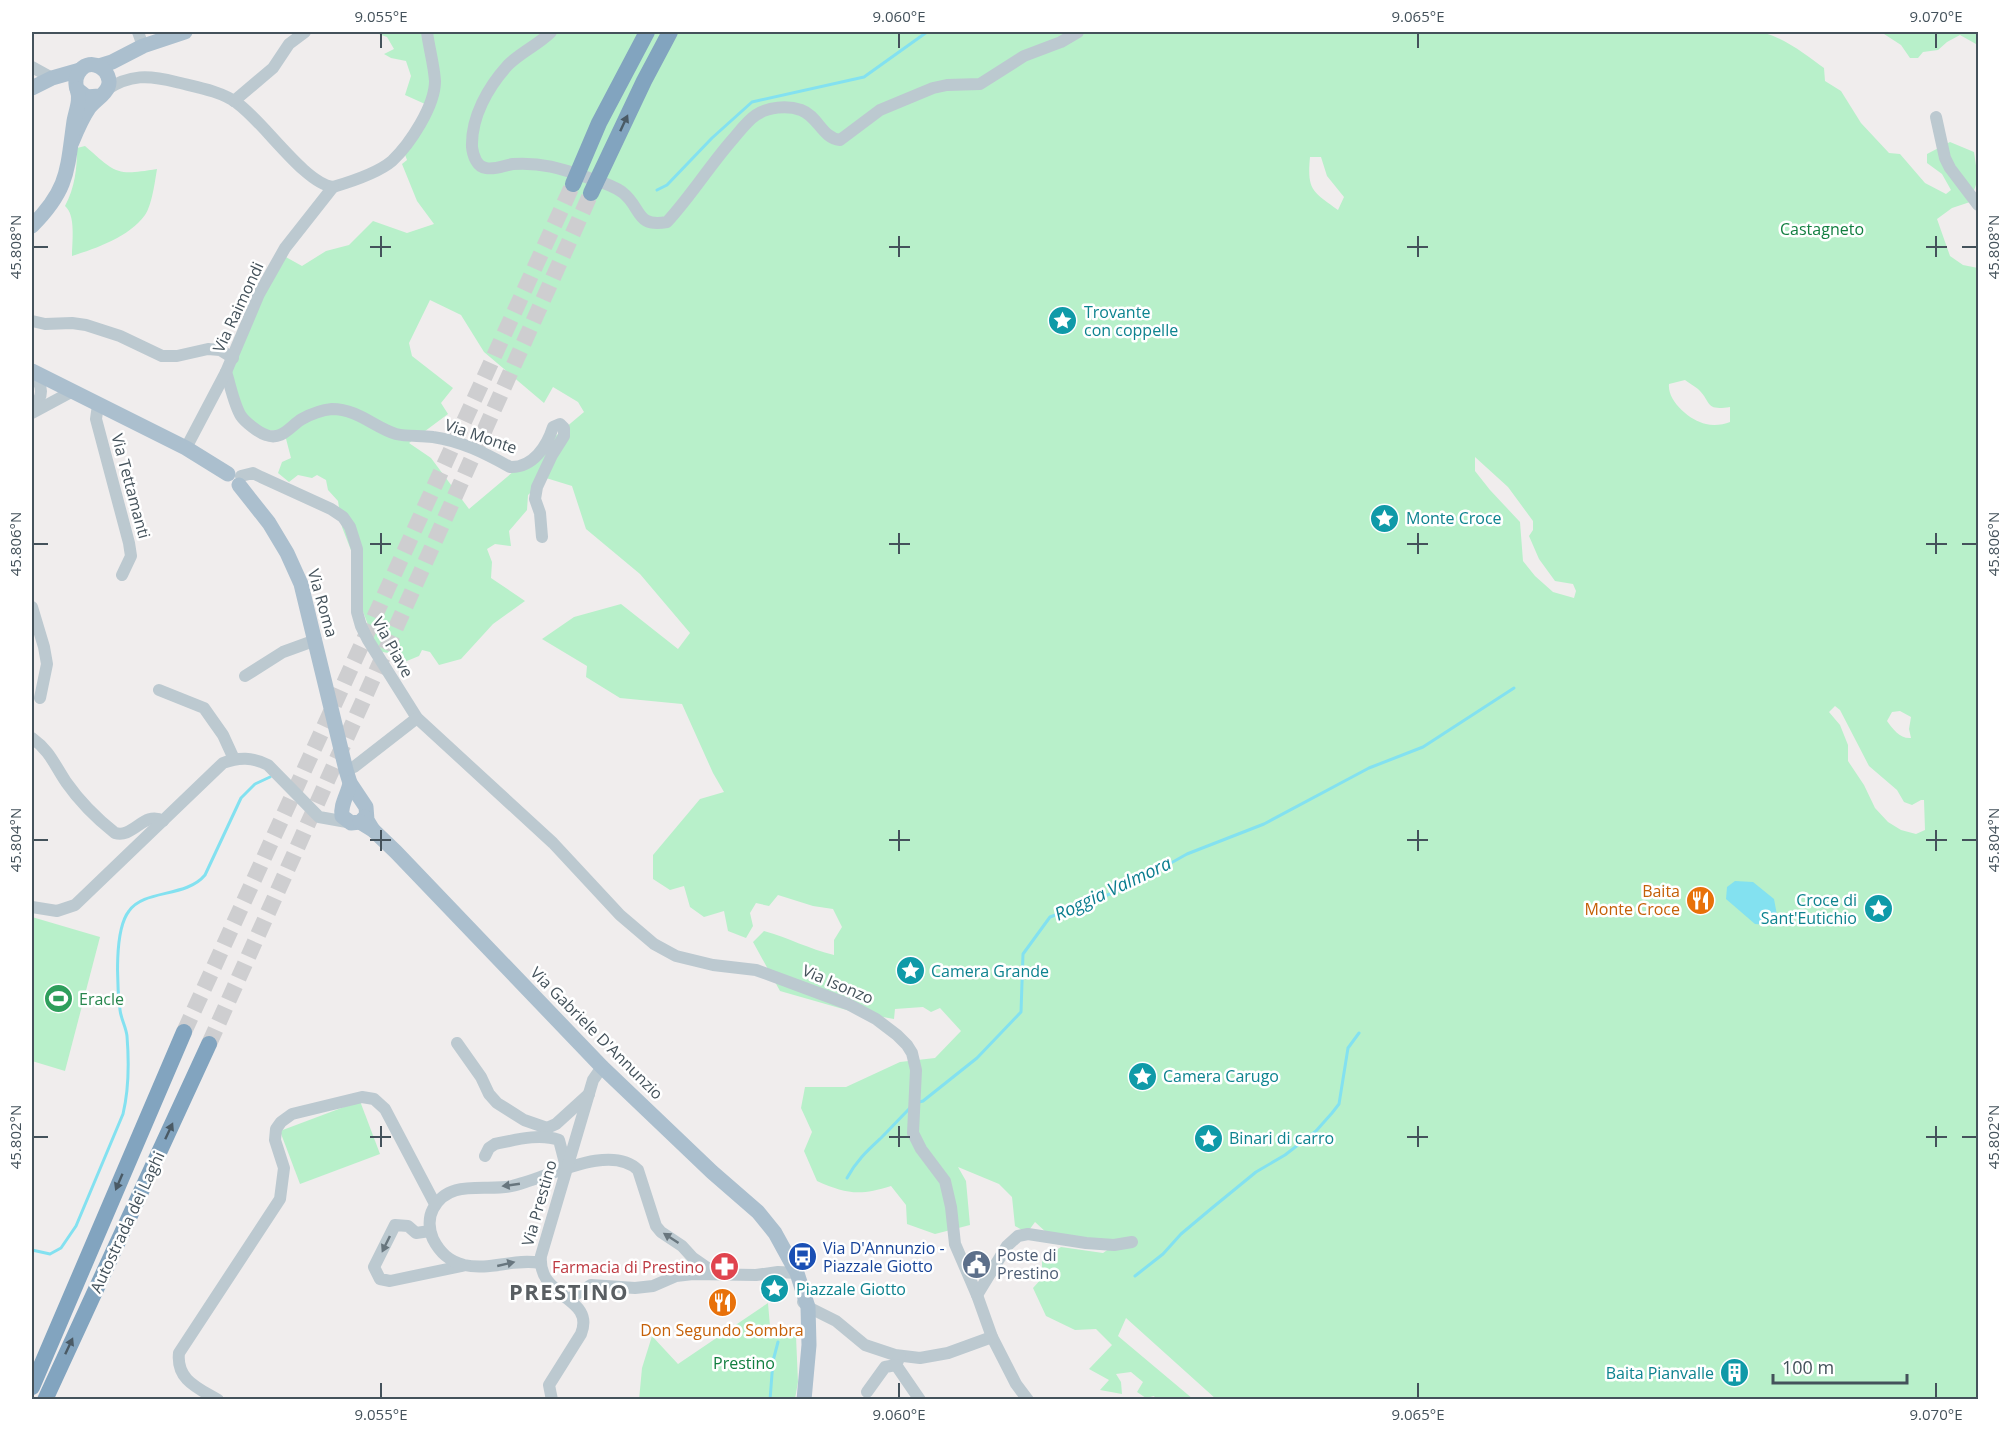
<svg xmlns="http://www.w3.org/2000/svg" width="2010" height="1431" font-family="'Open Sans',sans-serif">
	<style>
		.green { fill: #b8f0ca; fill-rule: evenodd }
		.water { fill: #83e1f0 }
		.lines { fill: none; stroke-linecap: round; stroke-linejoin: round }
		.stream { stroke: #83e1f0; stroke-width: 3 }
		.highway-tunnel { stroke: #ceced0; stroke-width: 16; stroke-dasharray: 16 8; stroke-linecap: butt }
		.minor { stroke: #bcc9d0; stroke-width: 12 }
		.major { stroke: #abbfce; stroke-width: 15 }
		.highway { stroke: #82a4bf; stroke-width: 16 }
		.oneway { fill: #4a5a65 }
		.oneway2 { fill: #68767e }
		.ticks { fill: none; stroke: #44525b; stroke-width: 2 }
		.labels { text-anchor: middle; stroke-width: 5; stroke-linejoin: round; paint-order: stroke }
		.park-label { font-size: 16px; fill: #127f40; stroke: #fff }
		.street-label { font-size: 16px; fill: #44525b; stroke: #fff }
		.culture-label { font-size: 16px; fill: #0d838f; stroke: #fff; text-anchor: start }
		.food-label { font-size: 16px; fill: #c56008; stroke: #fff; text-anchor: end }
		.leisure-label { font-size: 16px; fill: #27864d; stroke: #fff; text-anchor: start }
		.transit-label { font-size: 16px; fill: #164399; stroke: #fff; text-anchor: start }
		.service-label { font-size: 16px; fill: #4e5e75; stroke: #fff; text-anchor: start }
		.health-label { font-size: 16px; fill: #be3a42; stroke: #fff; text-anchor: end }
		.water-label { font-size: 18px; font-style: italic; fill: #087c8e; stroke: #fff }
		.district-label { font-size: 22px; font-weight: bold; letter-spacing: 1.5px; fill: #595e62; stroke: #fff }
		.neatline { fill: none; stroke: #44525b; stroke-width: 2 }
		.ticks-label { font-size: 15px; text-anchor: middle; fill: #44525b }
	</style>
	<rect width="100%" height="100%" fill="#f0eded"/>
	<g class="green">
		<path d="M373 32H1743L1745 33C1769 25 1805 54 1824 68L1825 81 1841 91 1861 123 1889 153 1900 154 1925 183 1946 194 1951 190 1942 174 1927 163V154L1950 142 1974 152 1978 179 1970 202 1952 208 1937 219 1950 256 1963 265 1978 268V1399H1216L1126 1318 1118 1336 1193 1399H1156L1154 1396 1146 1398 1137 1392 1143 1382 1131 1372 1116 1374 1121 1382 1122 1394 1100 1390 1109 1380 1089 1369 1112 1345 1096 1329 1075 1330 1046 1316 1033 1288 1042 1278V1259L1061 1247 1103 1253 1122 1240 1101 1244 1048 1234 1035 1222 1027 1233 1015 1226 1012 1197 999 1184 958 1167 966 1181 970 1225 935 1234 907 1224 906 1205 891 1186C860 1196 846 1194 817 1181L804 1151 812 1132 801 1108 805 1087H846L900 1062 935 1058 961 1031 940 1008 931 1012 923 1007 895 1009 894 1019 850 1011 780 991 753 942 764 931C789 938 809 949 834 955V940L842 927 833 909 813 906 778 895 769 906 756 903 750 913 753 926 746 938 728 931 724 911 704 917 690 907 684 886 670 890 653 879V855L700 799 724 792 713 773 682 704 620 698 586 677 587 666 542 639 574 617 621 604 678 649 690 633 640 574 586 529 572 486 546 478 528 495 527 510 509 531 511 546 495 544 487 549 492 562 491 578 525 601 493 624 461 659 439 665 430 652 422 650 419 656 402 663 398 655 378 651 362 609 354 558 342 527 338 501 328 490 326 480 317 475 312 478 298 475 289 482 278 473 282 462 291 458 284 431 263 430 242 411 231 374 251 314 284 256 302 266 326 251 349 245 373 221 407 233 434 224 417 201 402 164 407 160 404 152 425 104 405 95 411 76 406 61 391 58 384 54 394 49 387 37ZM1310 157H1321L1327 176 1344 197 1338 210C1312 191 1307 190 1310 157ZM430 300 461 315 484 352 544 403 553 387 578 402 584 412 469 509 431 458 409 443 448 414 441 403 453 388 412 356 409 343ZM1685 380C1689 383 1694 386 1698 389 1712 402 1704 411 1730 407V422C1723 425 1713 426 1706 424 1690 421 1667 401 1669 384ZM1475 457 1508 487 1533 521V530L1529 536 1539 559 1555 581 1573 584 1576 591 1574 598 1553 592 1535 576 1523 561 1520 522 1490 490 1475 471ZM1835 706 1840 710 1869 766 1897 790 1904 802 1912 805 1921 800H1924L1925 830 1916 834 1901 830 1888 822 1875 808 1864 785 1848 761V745L1840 725 1829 712ZM1900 711 1911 717 1909 729 1911 738C1900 739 1893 729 1887 721L1892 712Z"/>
		<polygon points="1881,32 1978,32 1978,40 1976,44 1960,35 1947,42 1938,50 1923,52 1918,58 1910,58 1901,45"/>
		<path d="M85 146C116 173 115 176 157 169 155 181 152 205 145 215 129 237 97 248 72 256 72 242 76 215 65 206 75 187 77 169 77 148Z"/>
		<polygon points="32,917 100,937 65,1071 32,1061"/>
		<polygon points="360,1101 380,1154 300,1184 280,1131"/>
		<polygon points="768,1303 771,1338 796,1336 798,1382 795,1399 639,1400 642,1368 652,1336 678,1364"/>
	</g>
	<polygon class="water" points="1735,881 1753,882 1774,899 1777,915 1769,925 1755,924 1726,899 1727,887"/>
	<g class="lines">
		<g class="stream">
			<polyline points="657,190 667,185 712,138 752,102 864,77 927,32"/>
			<polyline points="919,1102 923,1101 977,1058 1021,1012 1023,954 1050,917 1128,887 1187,854 1264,824 1369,768 1423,747 1514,688"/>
			<path d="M847 1178C856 1161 867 1151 881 1138 891 1128 901 1117 911 1107"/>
			<path d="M32 1250 50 1254 61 1248 76 1226 123 1114C129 1089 129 1061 127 1036 126 1027 121 1019 120 1010 117 985 114 930 129 911 144 889 186 898 205 875L241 798 255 784 270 777"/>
			<polyline points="1135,1276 1163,1254 1181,1234 1212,1208 1256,1172 1285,1155 1316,1131 1332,1113 1339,1104 1348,1048 1359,1033"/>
			<polyline points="770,1400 773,1361 778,1342"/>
		</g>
		<g class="highway-tunnel">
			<polyline points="184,1032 573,184"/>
			<polyline points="209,1044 591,193"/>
		</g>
		<g class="minor">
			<polyline points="138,32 143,46"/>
			<path d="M551 32C538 45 521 52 508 65 488 87 471 117 472 147 473 156 477 167 486 168 495 170 505 165 513 164 542 162 562 169 589 178 601 182 612 185 622 192 642 207 635 228 667 222 691 196 710 165 733 139 740 131 747 121 756 115 768 107 787 105 801 110 818 116 822 138 840 140L880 110 933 88 947 85 980 84 1024 56 1061 42 1078 32"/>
			<polyline points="32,67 52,78"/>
			<path d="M106 90C130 74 149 75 176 82 196 87 221 91 237 103 264 122 304 183 333 187"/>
			<polyline points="234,101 273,68 289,44 305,32"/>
			<polyline points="1936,117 1945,158 1950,168 1978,205"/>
			<path d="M333 187C350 182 379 172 392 161 410 144 435 106 435 81 434 65 429 48 427 32"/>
			<polyline points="32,321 45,324 72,323 86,325 120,336 162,356 177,356 208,349 220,350 233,358"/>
			<path d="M226 372C230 384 234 405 241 416 245 422 259 433 266 435 282 441 290 426 302 419 311 414 322 410 332 409 358 409 375 428 396 434 408 437 421 435 433 437 461 441 485 453 510 467 533 468 547 446 553 427L560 424 564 428V436L552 455 537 487 535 499 540 513 542 537"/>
			<path d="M32 374C44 385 44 397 32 409"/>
			<polyline points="98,405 96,419 129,543 131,556 122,575"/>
			<polyline points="32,413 71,392"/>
			<polyline points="186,448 226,372 259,294 285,248 333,187"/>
			<polyline points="241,476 253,473 261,477 331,509 343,517 350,527 357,549 357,612 361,626 368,640 417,718 553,843 620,915 654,944 676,956 713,965 756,970 848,1004 876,1019 897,1035 907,1045 912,1053 916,1070 913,1133 921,1149 945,1181 951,1207 955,1244 977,1295 992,1337 1016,1384 1028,1400"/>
			<polyline points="32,607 44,647 47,664 40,698"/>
			<polyline points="245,676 283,652 316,640"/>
			<polyline points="159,690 204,708 223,735 234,759"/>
			<path d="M32 738C50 751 54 764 66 782 80 802 96 818 115 833 133 839 144 810 163 821"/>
			<polyline points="346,770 354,767 417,718"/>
			<path d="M32 907 57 911 75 905 223 763C239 757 252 757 268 765L319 817 347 822"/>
			<polyline points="457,1043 481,1077 489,1094 497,1103 524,1120 547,1128 556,1124 589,1094"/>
			<path d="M485 1156 489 1148 495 1144C515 1140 539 1133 559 1140L566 1167"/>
			<polyline points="430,1231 416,1233 408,1226 395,1225 374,1267 380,1279 390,1281 462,1266"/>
			<path d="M540 1263C514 1258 490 1271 464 1265 449 1261 440 1253 433 1239 429 1230 428 1218 433 1209 449 1178 486 1192 512 1186 545 1179 610 1142 638 1170L656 1226 661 1232 682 1246 693 1258 716 1274"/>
			<polyline points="977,1295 1007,1246 1018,1236 1028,1234 1086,1243 1114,1245 1132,1242"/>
			<polyline points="569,1299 591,1285 635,1288 653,1286 676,1276 693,1274 756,1275 778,1272 797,1273"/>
			<polyline points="803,1302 808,1307 836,1321 865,1345 895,1355 920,1358 948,1353 992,1337"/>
			<polyline points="900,1356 896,1365 920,1400"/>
			<polyline points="867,1392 885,1367 896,1365"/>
			<path d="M218 1400C198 1388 176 1380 179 1353L280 1199 284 1168 275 1140 276 1129 281 1122 292 1114 362 1097 374 1099 385 1109 435 1204"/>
			<path d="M552 1400 549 1385 581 1334C596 1296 537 1299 541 1256L593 1080 602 1067"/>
		</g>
		<g class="major">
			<polyline points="99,66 112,62 143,46 185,32"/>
			<polyline points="32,88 52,78 80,70"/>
			<path d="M72 142C77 130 82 118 89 108 94 101 105 95 108 87 111 80 107 71 100 67 85 58 72 75 77 89L87 97 99 96"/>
			<path d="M32 226C69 189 67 170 74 121 76 110 81 100 77 89"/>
			<polyline points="32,371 186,448 228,474"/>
			<polyline points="239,485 269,523 287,553 301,584 346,770 350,783 366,807 367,820 373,830"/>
			<path d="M350 783C348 794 340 805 342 816L351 823 360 822 365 817"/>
			<polyline points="360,822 373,830 396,852 602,1067 712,1172 758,1212 775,1233 797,1273 808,1307 809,1345 804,1400"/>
		</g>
		<g class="highway">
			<polyline points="573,184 599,123 647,32"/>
			<polyline points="591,193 644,81 670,32"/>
			<polyline points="32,1387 184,1032"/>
			<polyline points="45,1400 209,1044"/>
		</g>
	</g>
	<defs><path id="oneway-solid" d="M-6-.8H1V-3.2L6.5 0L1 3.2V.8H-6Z" transform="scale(1.5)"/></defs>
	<g class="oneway">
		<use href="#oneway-solid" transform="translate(624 123) rotate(-65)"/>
		<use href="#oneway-solid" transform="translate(169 1131) rotate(-65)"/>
		<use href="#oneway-solid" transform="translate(119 1182) rotate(113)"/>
		<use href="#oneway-solid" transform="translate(69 1346) rotate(-65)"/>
	</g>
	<g class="oneway2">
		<use href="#oneway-solid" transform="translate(511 1185) rotate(172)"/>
		<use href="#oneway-solid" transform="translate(671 1238) rotate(-147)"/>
		<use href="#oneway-solid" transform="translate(386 1244) rotate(116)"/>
		<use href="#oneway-solid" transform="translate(506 1264) rotate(-13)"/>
	</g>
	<path class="ticks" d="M381 33V48M899 33V48M1418 33V48M1936 33V48M381 236V257M899 236V257M1418 236V257M1936 236V257M33 247H48M370 247H391M889 247H910M1407 247H1428M1926 247H1947M1962 247H1977M381 533V554M899 533V554M1418 533V554M1936 533V554M33 544H48M370 544H391M889 544H910M1407 544H1428M1926 544H1947M1962 544H1977M381 830V851M899 830V851M1418 830V851M1936 830V851M33 840H48M370 840H391M889 840H910M1407 840H1428M1926 840H1947M1962 840H1977M381 1126V1147M899 1126V1147M1418 1126V1147M1936 1126V1147M33 1137H48M370 1137H391M889 1137H910M1407 1137H1428M1926 1137H1947M1962 1137H1977M381 1383V1398M899 1383V1398M1418 1383V1398M1936 1383V1398"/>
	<defs>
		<symbol id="sight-disc" viewBox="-11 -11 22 22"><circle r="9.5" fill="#0f9aa8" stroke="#fff"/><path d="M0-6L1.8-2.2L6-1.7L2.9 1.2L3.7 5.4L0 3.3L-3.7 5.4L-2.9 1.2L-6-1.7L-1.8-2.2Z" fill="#fff"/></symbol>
		<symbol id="restaurant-disc" viewBox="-11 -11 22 22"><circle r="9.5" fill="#e8710a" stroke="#fff"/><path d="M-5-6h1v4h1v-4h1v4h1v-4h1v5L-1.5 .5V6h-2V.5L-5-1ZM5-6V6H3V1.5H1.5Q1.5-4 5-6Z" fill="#fff"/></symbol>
		<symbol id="stadium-disc" viewBox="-11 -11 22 22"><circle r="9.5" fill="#2e9e5b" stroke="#fff"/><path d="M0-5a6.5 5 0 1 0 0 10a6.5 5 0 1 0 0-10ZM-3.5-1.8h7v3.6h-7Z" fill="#fff"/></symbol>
		<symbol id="bus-disc" viewBox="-11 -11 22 22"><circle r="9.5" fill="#1a4fb4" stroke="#fff"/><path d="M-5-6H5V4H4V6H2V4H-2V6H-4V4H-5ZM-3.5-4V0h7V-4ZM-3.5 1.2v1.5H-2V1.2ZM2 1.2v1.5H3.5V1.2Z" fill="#fff"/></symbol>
		<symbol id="civic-disc" viewBox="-11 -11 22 22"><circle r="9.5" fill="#5c6f8a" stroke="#fff"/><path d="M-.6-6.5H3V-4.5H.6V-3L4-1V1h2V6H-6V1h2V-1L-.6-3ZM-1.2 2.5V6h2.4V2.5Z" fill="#fff"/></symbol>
		<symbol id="pharmacy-disc" viewBox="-11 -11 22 22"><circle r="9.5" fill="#e0444e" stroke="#fff"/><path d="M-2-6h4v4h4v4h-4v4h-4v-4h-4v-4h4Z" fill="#fff"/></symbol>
		<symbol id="building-disc" viewBox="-11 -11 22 22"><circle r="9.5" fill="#0f9aa8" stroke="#fff"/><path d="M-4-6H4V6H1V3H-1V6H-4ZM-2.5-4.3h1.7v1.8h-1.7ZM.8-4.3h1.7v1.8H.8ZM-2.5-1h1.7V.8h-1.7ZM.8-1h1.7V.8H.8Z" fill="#fff"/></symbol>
	</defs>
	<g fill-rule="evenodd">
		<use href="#sight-disc" x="1046" y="304" width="33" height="33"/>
		<use href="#sight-disc" x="1368" y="502" width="33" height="33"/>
		<use href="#restaurant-disc" x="1684" y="884" width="33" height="33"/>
		<use href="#sight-disc" x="1862" y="892" width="33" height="33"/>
		<use href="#sight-disc" x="894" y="954" width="33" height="33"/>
		<use href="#stadium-disc" x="42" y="982" width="33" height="33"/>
		<use href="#sight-disc" x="1126" y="1060" width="33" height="33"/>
		<use href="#sight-disc" x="1192" y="1122" width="33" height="33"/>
		<use href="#bus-disc" x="786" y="1240" width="33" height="33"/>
		<use href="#civic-disc" x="960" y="1248" width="33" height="33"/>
		<use href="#pharmacy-disc" x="708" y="1250" width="33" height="33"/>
		<use href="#sight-disc" x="758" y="1272" width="33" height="33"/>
		<use href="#restaurant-disc" x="706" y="1286" width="33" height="33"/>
		<use href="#building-disc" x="1718" y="1356" width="33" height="33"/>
	</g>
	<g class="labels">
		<g class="park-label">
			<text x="1822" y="235">Castagneto</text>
			<text x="744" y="1369">Prestino</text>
		</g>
		<g class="street-label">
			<text transform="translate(238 307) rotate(-65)" y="6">Via Raimondi</text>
			<text transform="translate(481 436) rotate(19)" y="6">Via Monte</text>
			<text transform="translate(131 486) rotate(75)" y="6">Via Tettamanti</text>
			<text transform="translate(323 603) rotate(74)" y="6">Via Roma</text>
			<text transform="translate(393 647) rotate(61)" y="6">Via Piave</text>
			<text transform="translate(838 984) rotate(23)" y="6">Via Isonzo</text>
			<text transform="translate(597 1033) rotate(45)" y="6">Via Gabriele D'Annunzio</text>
			<text transform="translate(539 1203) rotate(-74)" y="6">Via Prestino</text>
			<text transform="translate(127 1222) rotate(-65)" y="6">Autostrada dei Laghi</text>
		</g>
		<g class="culture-label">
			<text x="1084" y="318">Trovante<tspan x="1084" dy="18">con coppelle</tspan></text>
			<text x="1406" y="524">Monte Croce</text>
			<text x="1857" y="906" text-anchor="end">Croce di<tspan x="1857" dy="18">Sant'Eutichio</tspan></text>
			<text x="931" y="977">Camera Grande</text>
			<text x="1163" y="1082">Camera Carugo</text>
			<text x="1229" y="1144">Binari di carro</text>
			<text x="796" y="1295">Piazzale Giotto</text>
			<text x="1714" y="1379" text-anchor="end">Baita Pianvalle</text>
		</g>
		<g class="food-label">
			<text x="1680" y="897">Baita<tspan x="1680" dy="18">Monte Croce</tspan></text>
			<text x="722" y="1336" text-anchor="middle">Don Segundo Sombra</text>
		</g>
		<g class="leisure-label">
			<text x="79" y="1005">Eracle</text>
		</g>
		<g class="transit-label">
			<text x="823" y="1254">Via D'Annunzio -<tspan x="823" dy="18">Piazzale Giotto</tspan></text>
		</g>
		<g class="service-label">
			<text x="997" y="1261">Poste di<tspan x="997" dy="18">Prestino</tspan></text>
		</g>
		<g class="health-label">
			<text x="704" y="1273">Farmacia di Prestino</text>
		</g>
		<g class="water-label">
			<text transform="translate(1113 889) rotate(-25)" y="6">Roggia Valmora</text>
		</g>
		<g class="district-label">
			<text x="569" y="1300">PRESTINO</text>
		</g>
	</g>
	<rect width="2010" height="1431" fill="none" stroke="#ffffff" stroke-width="66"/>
	<path d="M1773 1374v9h134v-9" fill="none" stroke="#44525b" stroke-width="3"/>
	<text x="1782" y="1374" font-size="18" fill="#44525b" stroke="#ffffff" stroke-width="4.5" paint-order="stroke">100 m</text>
	<rect x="33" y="33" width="1944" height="1365" class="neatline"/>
	<g class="ticks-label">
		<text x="381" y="22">9.055°E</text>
		<text x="899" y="22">9.060°E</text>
		<text x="1418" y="22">9.065°E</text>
		<text x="1936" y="22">9.070°E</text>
		<text transform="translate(16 247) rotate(-90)" y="5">45.808°N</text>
		<text transform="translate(1994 247) rotate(-90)" y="5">45.808°N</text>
		<text transform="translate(16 544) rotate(-90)" y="5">45.806°N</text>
		<text transform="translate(1994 544) rotate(-90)" y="5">45.806°N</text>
		<text transform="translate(16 840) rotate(-90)" y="5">45.804°N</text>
		<text transform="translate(1994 840) rotate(-90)" y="5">45.804°N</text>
		<text transform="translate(16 1137) rotate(-90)" y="5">45.802°N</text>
		<text transform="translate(1994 1137) rotate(-90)" y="5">45.802°N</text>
		<text x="381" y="1420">9.055°E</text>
		<text x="899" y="1420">9.060°E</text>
		<text x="1418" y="1420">9.065°E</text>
		<text x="1936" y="1420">9.070°E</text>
	</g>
</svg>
